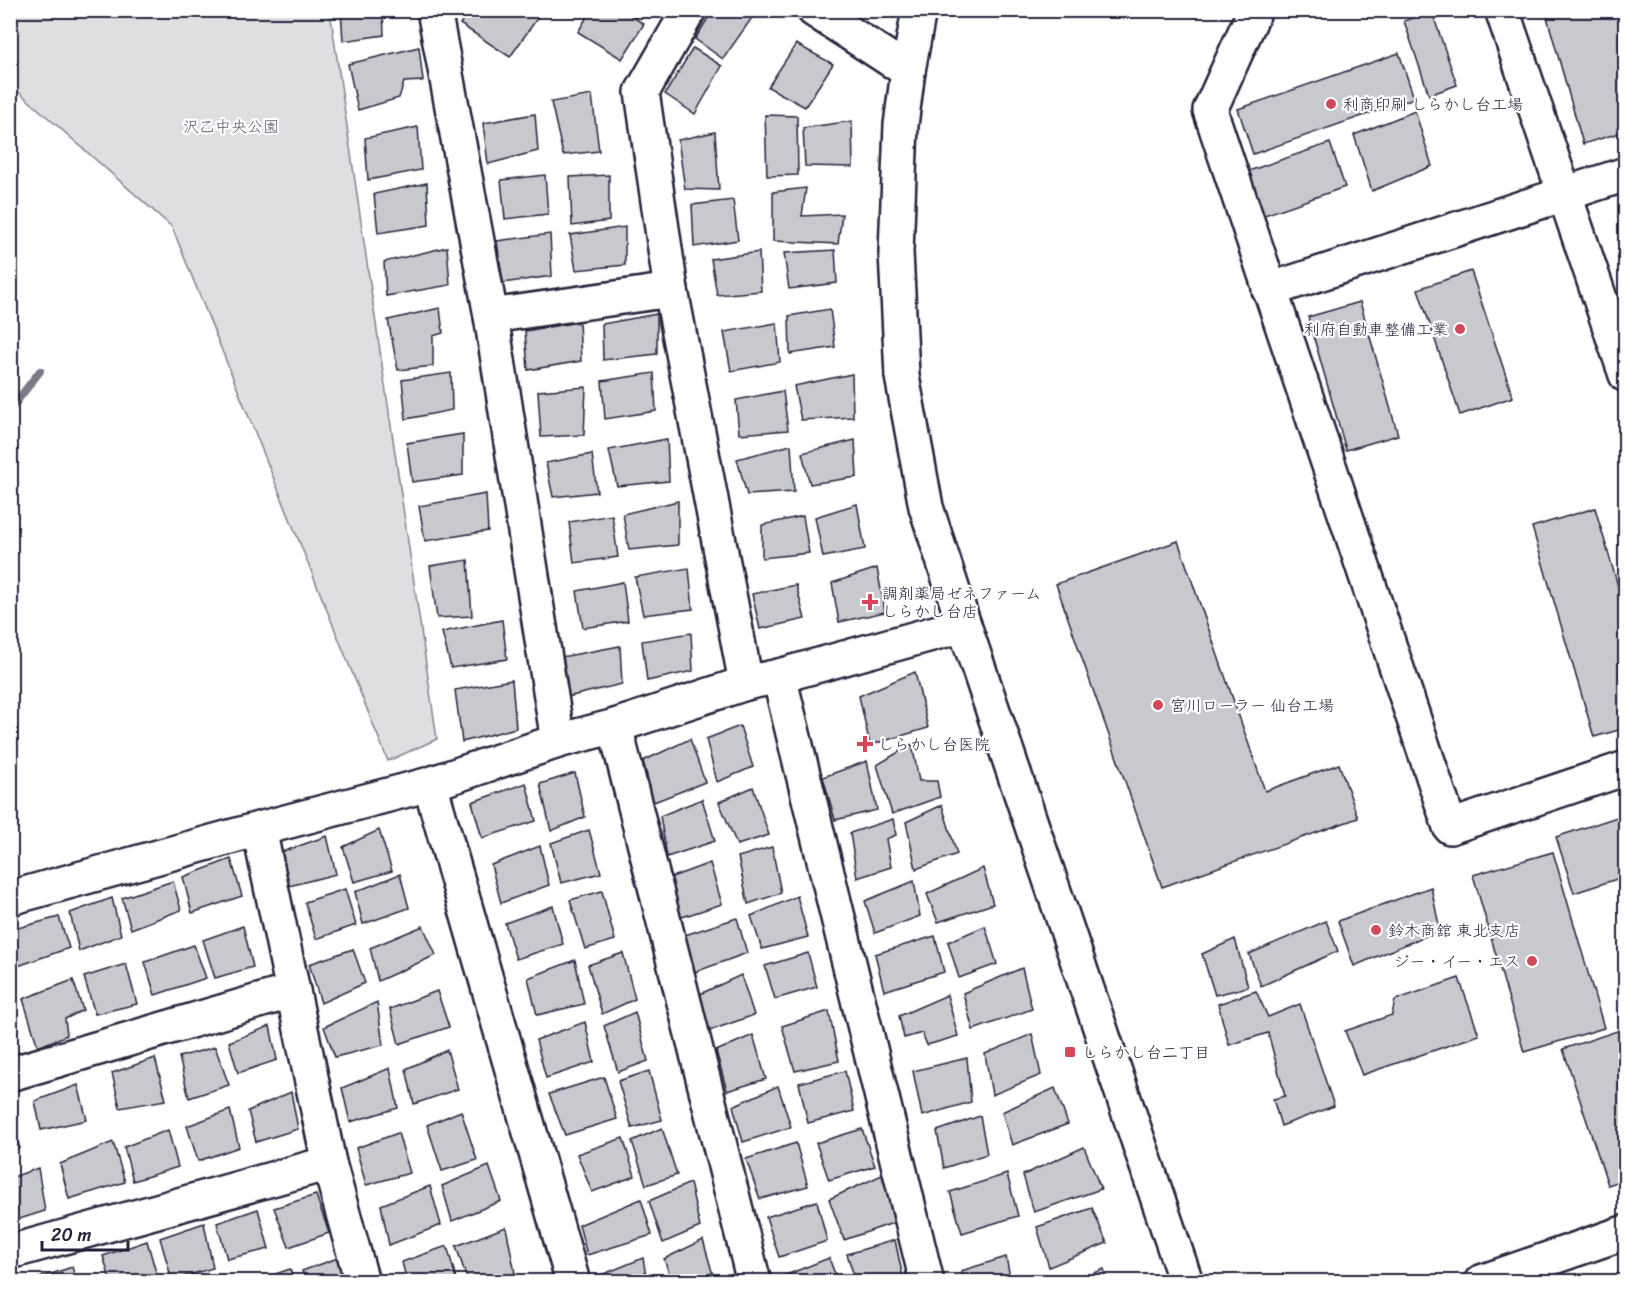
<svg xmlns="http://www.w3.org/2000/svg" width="1636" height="1292" font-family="Sriracha,'Klee One',sans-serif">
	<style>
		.green { fill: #dfdfe2; stroke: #80808e; stroke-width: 1.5 }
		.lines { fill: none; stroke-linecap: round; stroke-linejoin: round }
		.stream { stroke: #7a7a88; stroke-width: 8 }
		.building { fill: #c8c8cf; stroke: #22223b; stroke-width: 1.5 }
		.minor-casing { stroke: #22223b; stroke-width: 38 }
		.major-casing { stroke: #22223b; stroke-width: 38 }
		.path { stroke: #22223b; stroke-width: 4; stroke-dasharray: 1.5 4.5; stroke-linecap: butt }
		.minor { stroke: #fff; stroke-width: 33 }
		.major { stroke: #fff; stroke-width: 33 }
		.poi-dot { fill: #d1495b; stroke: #fff; stroke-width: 2 }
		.labels { text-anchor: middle; stroke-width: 4.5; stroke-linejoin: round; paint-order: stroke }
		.poi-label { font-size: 16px; fill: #22223b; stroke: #fff; text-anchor: start }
		.park-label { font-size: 16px; fill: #5b5b6d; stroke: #fff }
	</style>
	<rect width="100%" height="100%" fill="#fff"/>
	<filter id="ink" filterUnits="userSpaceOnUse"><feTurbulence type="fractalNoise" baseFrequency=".0167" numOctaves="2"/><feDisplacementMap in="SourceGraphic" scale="12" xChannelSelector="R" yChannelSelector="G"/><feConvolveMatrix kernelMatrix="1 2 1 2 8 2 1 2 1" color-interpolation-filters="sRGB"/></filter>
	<g filter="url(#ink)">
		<polygon class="green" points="11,10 330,11 437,739 388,761 172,227 11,85"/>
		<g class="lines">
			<polyline class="stream" points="10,410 40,371"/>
		</g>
		<g class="building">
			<polygon points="341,10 383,10 384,35 343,41"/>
			<polygon points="469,10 543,10 510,57 460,24"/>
			<polygon points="591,10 622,10 644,24 622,59 578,32"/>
			<polygon points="713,10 748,10 754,15 723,59 695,39"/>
			<polygon points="1545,10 1626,10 1626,131 1583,144"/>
			<polygon points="1432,12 1457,85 1429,95 1404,21"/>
			<polygon points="796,44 833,64 805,107 768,87"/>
			<polygon points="419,47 423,81 404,82 399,98 358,110 348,64"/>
			<polygon points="693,48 722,66 695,114 665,94"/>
			<polygon points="1399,53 1414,98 1253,154 1238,109"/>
			<polygon points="592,95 599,151 563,155 551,102"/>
			<polygon points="1415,111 1432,166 1372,191 1354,135"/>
			<polygon points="535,114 538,151 488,164 483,123"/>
			<polygon points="765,115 797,116 798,175 767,176"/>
			<polygon points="852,121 853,167 805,166 803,128"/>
			<polygon points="418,127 421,170 368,180 365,138"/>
			<polygon points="715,132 719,190 685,189 678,140"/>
			<polygon points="1330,143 1345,187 1253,219 1237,175"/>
			<polygon points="545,175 548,214 505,219 501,180"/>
			<polygon points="609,175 609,221 572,226 570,177"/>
			<polygon points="427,183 429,225 378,233 374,194"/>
			<polygon points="806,188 802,216 842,214 838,244 773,241 773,192"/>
			<polygon points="733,200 738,240 694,247 692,205"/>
			<polygon points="625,227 625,265 576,270 570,235"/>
			<polygon points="550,234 552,276 503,283 497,241"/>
			<polygon points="447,247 450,285 386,296 384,262"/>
			<polygon points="835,250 837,283 789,289 784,253"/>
			<polygon points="759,252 761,291 717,295 711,259"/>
			<polygon points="1471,271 1513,397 1460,415 1418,289"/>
			<polygon points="1360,302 1398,435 1346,450 1308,317"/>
			<polygon points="440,308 443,333 433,336 433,366 398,370 388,320"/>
			<polygon points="830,309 835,347 790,354 789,316"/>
			<polygon points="657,314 657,354 603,360 602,324"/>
			<polygon points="579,322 581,361 528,370 525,331"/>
			<polygon points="777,323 780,362 731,371 724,332"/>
			<polygon points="451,373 452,410 406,419 402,380"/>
			<polygon points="654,373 656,411 605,419 602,381"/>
			<polygon points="852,374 853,417 801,420 794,386"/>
			<polygon points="586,387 584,435 541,437 538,391"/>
			<polygon points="783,391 788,430 739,434 736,400"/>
			<polygon points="463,434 463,475 412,482 407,443"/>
			<polygon points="667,439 669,481 617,486 609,450"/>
			<polygon points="855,440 857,477 810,484 802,453"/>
			<polygon points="791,445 794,492 747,495 737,459"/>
			<polygon points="592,454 597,492 553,497 546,463"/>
			<polygon points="486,494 488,531 425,541 419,506"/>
			<polygon points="678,501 678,545 629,550 623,514"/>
			<polygon points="857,504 865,549 823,557 815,517"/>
			<polygon points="1595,508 1626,613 1626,728 1594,737 1532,527"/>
			<polygon points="612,515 618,557 574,563 569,522"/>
			<polygon points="803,516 809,553 762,558 762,525"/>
			<polygon points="1178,541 1265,791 1339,764 1358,818 1162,887 1056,584"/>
			<polygon points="468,560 472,616 437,618 430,566"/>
			<polygon points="689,568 693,609 643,615 635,577"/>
			<polygon points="877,568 885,612 839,622 832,583"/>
			<polygon points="623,582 628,621 583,628 577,591"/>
			<polygon points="796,585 805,619 760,629 752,594"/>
			<polygon points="502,620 507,659 451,668 442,632"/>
			<polygon points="691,633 693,671 647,681 642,641"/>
			<polygon points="620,646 622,684 567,697 556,658"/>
			<polygon points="915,672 928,728 870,745 859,696"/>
			<polygon points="512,680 516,728 462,742 455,690"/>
			<polygon points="740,726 753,767 717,782 706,739"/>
			<polygon points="690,739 705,782 654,802 643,761"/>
			<polygon points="912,744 919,781 937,781 940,797 892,814 877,765"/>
			<polygon points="867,761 877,810 835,820 823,777"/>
			<polygon points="575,773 585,817 551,831 540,784"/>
			<polygon points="526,783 536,821 482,838 472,802"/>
			<polygon points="753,787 769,835 737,845 719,802"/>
			<polygon points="702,799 715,841 667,857 660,816"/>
			<polygon points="942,805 957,854 916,869 906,822"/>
			<polygon points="1626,814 1626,876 1574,893 1556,837"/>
			<polygon points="893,819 896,835 886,839 891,867 857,878 850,833"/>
			<polygon points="379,830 392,871 354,882 343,847"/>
			<polygon points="589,830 601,873 561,883 551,843"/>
			<polygon points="327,836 336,874 285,887 279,853"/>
			<polygon points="540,846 549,885 501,903 491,865"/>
			<polygon points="772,847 781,893 748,904 738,857"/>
			<polygon points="1553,852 1604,1028 1524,1052 1473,875"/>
			<polygon points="231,859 242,896 192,913 183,877"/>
			<polygon points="710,863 722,904 679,918 669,878"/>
			<polygon points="983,868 993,904 938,922 927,894"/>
			<polygon points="400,874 409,908 363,924 355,892"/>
			<polygon points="173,881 181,910 131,929 122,898"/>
			<polygon points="914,881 920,916 875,933 865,901"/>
			<polygon points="1431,887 1440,930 1354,966 1338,921"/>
			<polygon points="345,889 356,925 316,939 305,902"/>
			<polygon points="602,891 615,940 585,949 570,900"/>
			<polygon points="797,896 808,937 762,949 751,916"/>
			<polygon points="112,898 121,935 79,951 70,913"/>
			<polygon points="553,906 563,944 516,959 505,923"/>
			<polygon points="59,917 69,948 18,966 10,939 10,930"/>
			<polygon points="737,918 747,953 695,972 685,935"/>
			<polygon points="1326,921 1338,951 1261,986 1249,954"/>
			<polygon points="243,926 253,967 215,978 203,940"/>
			<polygon points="423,926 436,955 378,981 370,948"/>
			<polygon points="985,926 997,964 959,978 948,942"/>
			<polygon points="935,936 944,972 884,991 875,954"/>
			<polygon points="1235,939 1248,987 1215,995 1202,954"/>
			<polygon points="194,945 206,978 155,995 145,962"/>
			<polygon points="353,949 365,983 321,1003 309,964"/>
			<polygon points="623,953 635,999 602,1014 588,965"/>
			<polygon points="808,953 817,987 775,999 765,966"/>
			<polygon points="575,960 584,1004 537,1015 528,978"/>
			<polygon points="126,964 137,1004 95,1014 84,977"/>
			<polygon points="1022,968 1032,1009 973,1030 963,993"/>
			<polygon points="741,975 754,1015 709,1031 698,995"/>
			<polygon points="1459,978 1479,1035 1362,1075 1345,1031 1392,1015 1395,1000"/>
			<polygon points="73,980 83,1010 65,1019 67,1035 38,1047 23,999"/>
			<polygon points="437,991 449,1027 399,1044 390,1009"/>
			<polygon points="1256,991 1268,1017 1300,1004 1334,1106 1281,1126 1273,1099 1285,1096 1268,1033 1229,1045 1218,1004"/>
			<polygon points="947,995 958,1036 927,1045 922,1033 904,1038 899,1016"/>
			<polygon points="377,1002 383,1045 335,1057 324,1027"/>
			<polygon points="829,1011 839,1061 795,1071 782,1026"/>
			<polygon points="635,1012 648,1061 618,1072 604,1026"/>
			<polygon points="585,1022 594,1062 546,1078 536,1040"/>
			<polygon points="270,1026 277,1060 238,1073 229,1042"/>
			<polygon points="1626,1028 1626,1179 1608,1185 1563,1049"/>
			<polygon points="1032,1034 1041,1075 992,1095 985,1054"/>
			<polygon points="753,1035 766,1079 727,1091 716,1051"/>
			<polygon points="215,1047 229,1085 189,1098 179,1057"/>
			<polygon points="447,1050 458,1089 414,1104 406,1069"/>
			<polygon points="155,1058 166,1100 120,1108 112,1073"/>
			<polygon points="967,1058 971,1102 922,1116 913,1071"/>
			<polygon points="390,1068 398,1108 350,1122 342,1088"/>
			<polygon points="649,1071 662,1120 632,1128 618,1081"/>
			<polygon points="845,1071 854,1111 808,1123 799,1083"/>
			<polygon points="604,1077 617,1119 565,1135 549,1094"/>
			<polygon points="78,1085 87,1120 41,1130 35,1101"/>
			<polygon points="778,1086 791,1127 743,1142 733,1106"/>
			<polygon points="1055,1088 1068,1124 1012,1145 1002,1112"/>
			<polygon points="291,1092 298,1129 256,1142 248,1111"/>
			<polygon points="230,1110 239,1147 198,1161 187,1126"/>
			<polygon points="461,1111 477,1160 442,1171 427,1125"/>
			<polygon points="980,1116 987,1154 944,1168 937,1131"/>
			<polygon points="10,1120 20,1148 10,1150"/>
			<polygon points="662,1128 677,1175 646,1185 632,1141"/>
			<polygon points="862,1129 875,1166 829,1180 816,1143"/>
			<polygon points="168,1130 178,1167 133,1181 124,1147"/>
			<polygon points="398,1133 410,1173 366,1185 356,1148"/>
			<polygon points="623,1138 635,1176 592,1192 577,1154"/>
			<polygon points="113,1142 125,1182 69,1199 60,1164"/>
			<polygon points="796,1143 808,1186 760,1199 746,1159"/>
			<polygon points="1084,1147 1101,1189 1034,1212 1023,1175"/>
			<polygon points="489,1166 501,1201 452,1221 442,1186"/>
			<polygon points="38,1168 45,1211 10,1222 10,1178"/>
			<polygon points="1007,1174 1018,1216 962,1233 950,1192"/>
			<polygon points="882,1175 896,1222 844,1240 829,1199"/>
			<polygon points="690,1183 700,1227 663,1243 649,1201"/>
			<polygon points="430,1186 441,1225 389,1245 381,1205"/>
			<polygon points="316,1195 329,1233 289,1247 274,1208"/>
			<polygon points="641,1199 652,1235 587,1255 579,1225"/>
			<polygon points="817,1201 827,1241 779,1257 766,1217"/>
			<polygon points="1092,1208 1107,1243 1049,1267 1037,1227"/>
			<polygon points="258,1209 269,1249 227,1259 217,1223"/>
			<polygon points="204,1223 213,1268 172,1280 160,1238"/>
			<polygon points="506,1227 515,1273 493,1282 468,1282 456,1246"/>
			<polygon points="703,1240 715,1282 672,1282 664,1259"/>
			<polygon points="895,1240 904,1282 856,1282 847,1254"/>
			<polygon points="147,1241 158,1279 151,1282 111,1282 103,1256"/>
			<polygon points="447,1246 457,1282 407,1282 402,1262"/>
			<polygon points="346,1255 355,1282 306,1282 302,1271"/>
			<polygon points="1006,1257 1011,1282 965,1282 961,1271"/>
			<polygon points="643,1258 647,1282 595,1282 594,1278"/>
			<polygon points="829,1258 838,1282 782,1282 781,1277"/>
			<polygon points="72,1267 77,1282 39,1282 39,1278"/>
			<polygon points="290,1269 294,1282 253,1282"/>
			<polygon points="1104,1269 1108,1282 1073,1282"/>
		</g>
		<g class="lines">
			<defs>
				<g id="minor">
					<polyline points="434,10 491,316 558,741"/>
					<polyline points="689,10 642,92 671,290 746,683"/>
					<polyline points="814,10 908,71"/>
					<polyline points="919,10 908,71 901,125 896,252 902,376 926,507 964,625 1186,1282"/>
					<polyline points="1255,10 1210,110 1450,827 1626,768"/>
					<polyline points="1502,10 1626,375"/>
					<polyline points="1269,290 1626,174"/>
					<polyline points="491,316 671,290"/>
					<polyline points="779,676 927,1282"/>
					<polyline points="615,726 754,1282"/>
					<polyline points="259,829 329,1163 362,1282"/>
					<polyline points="10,898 259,829 430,784"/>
					<polyline points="10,1074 293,991"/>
					<polyline points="10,1252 329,1163"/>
					<polyline points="573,1282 430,784 558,741 615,726 746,683 779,676 964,625"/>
				</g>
				<polyline id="major" points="1481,1282 1626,1232"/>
			</defs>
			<use href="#minor" class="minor-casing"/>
			<use href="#major" class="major-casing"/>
			<polyline class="path" points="524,1282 540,1276"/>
			<use href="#minor" class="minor"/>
			<use href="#major" class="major"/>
		</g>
	</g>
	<g class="poi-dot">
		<circle cx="1331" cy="104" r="6"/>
		<circle cx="1460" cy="329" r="6"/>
		<path d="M867 593h6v6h6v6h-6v6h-6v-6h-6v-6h6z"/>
		<circle cx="1158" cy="705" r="6"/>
		<path d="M862 735h6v6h6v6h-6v6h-6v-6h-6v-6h6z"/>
		<circle cx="1376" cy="930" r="6"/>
		<circle cx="1532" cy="961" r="6"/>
		<rect x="1064" y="1046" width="12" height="12" rx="3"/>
	</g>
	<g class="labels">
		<g class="poi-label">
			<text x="1343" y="110">利商印刷 しらかし台工場</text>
			<text x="1448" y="335" text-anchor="end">利府自動車整備工業</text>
			<text x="882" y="599">調剤薬局ゼネファーム<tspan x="882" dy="18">しらかし台店</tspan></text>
			<text x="1170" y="711">宮川ローラー 仙台工場</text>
			<text x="878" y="750">しらかし台医院</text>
			<text x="1388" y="936">鈴木商舘 東北支店</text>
			<text x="1520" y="967" text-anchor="end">ジー・イー・エス</text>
			<text x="1082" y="1058">しらかし台二丁目</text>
		</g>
		<g class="park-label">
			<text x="231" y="132">沢乙中央公園</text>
		</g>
	</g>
	<rect width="1636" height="1292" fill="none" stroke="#fff" stroke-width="36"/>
	<rect x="18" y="18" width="1600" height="1256" fill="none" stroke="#22223b" stroke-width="2" filter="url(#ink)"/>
	<path d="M42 1241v9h86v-9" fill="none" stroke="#22223b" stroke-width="3"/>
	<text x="51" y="1241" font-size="18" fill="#22223b" stroke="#ffffff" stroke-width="4.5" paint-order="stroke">20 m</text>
</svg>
